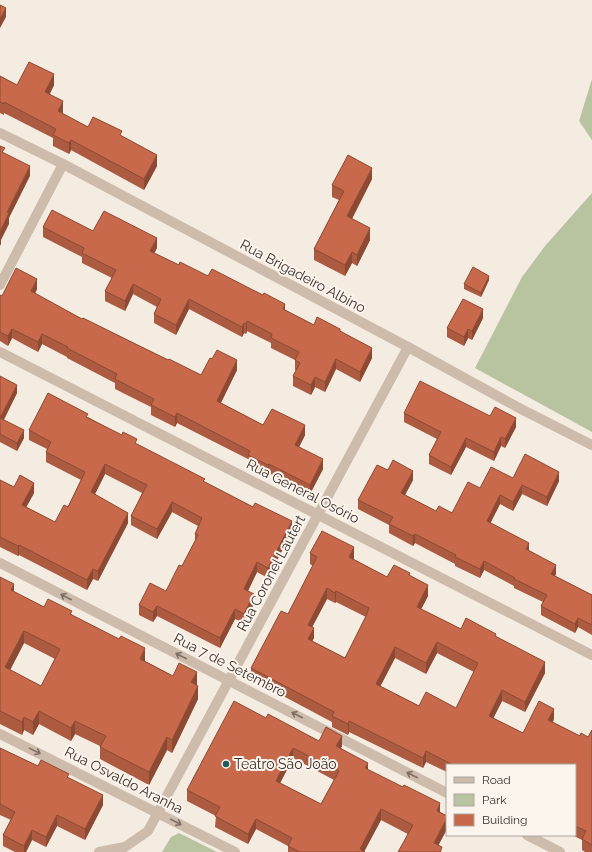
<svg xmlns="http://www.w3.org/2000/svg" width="592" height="852" font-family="Raleway,sans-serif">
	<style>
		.green { fill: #b8c4a0 }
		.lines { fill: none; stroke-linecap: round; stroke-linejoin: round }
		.minor { stroke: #cdbbac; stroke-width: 10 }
		.wall { fill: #ac5a40; fill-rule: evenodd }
		.shaded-wall { fill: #8c4a34 }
		.building { fill: #c8694b; stroke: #8c4a34; fill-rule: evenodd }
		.oneway { stroke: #7d6f65 }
		.poi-dot { fill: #1f5a5e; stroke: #fbf5ee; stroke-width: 1.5 }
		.labels { text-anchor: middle; stroke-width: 4; stroke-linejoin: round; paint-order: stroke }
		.street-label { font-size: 14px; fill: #3b302b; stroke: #fbf5ee }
		.poi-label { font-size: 14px; fill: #3b302b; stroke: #fbf5ee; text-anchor: start }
	</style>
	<rect width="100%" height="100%" fill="#f4ebe1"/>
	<g class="green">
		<polygon points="592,79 592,140 579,121"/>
		<polygon points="592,193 592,432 475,368 522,277 545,246"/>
		<polygon points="179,833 217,852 162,852 171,837"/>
	</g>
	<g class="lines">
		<g class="minor">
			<polyline points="0,133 63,164 408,347 521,409 592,445"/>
			<polyline points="0,285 63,164"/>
			<polyline points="0,352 592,655"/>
			<polyline points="0,563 447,793"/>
			<polyline points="0,734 235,852"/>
			<polyline points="527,835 560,852"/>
			<polyline points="99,852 125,847 148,831 408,347"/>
		</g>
	</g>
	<g class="wall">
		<polygon points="0,76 17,85 54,85 50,94 63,112 62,114 88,127 122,137 157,166 144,190 71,150 69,154 53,146 53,138 4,113 4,115 0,113"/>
		<polygon points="372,179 352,219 370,240 357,266 352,263 345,276 314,260 314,249 339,200 332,197 332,185"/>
		<polygon points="43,227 93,231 157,248 154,253 179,265 208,276 285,310 314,325 340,331 372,358 360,382 336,369 325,392 315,387 311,395 293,386 293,376 296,370 295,370 295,360 271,348 271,343 247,331 246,334 244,333 242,337 189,309 176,335 154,323 154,314 157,307 133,294 125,311 105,301 105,291 112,278 82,263 82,257 43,237"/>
		<polygon points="489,280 481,297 464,289 464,284"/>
		<polygon points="37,289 35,294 82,319 201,375 237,370 221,403 263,425 305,435 299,447 323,469 310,494 269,473 268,475 248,465 248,459 177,423 175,427 151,415 151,407 115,389 115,383 67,358 67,357 42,344 38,352 12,338 8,346 0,341 0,295 2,296"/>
		<polygon points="483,318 472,340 468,338 464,346 447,337 447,328"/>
		<polygon points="0,376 17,393 4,420 24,438 17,451 0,442"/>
		<polygon points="404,413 490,416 516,427 505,448 501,446 494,461 466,447 451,475 429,464 429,455 437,439 404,422"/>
		<polygon points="88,417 205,482 292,531 268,578 257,572 248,591 254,604 244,623 235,619 220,648 157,616 153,622 139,615 139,605 166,591 182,566 195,541 195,534 198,526 172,512 157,539 131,525 131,516 142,493 105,474 95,494 128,523 98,581 93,579 87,590 19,555 18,556 0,547 0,480 14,487 34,493 26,507 55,522 68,507 81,480 46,462 46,452 47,449 29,440 29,430"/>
		<polygon points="388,470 413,480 405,495 436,511 452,513 480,488 513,478 559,481 547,506 522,494 513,511 500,504 490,523 529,551 556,574 555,576 592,595 592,635 578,627 575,633 541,615 541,606 543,602 514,588 514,586 484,570 480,578 455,566 455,564 415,543 413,546 389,533 389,525 358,509 358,500"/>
		<path d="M310 553 354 558 353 559 387 577 410 576 428 596 421 609 461 629 496 636 545 673 525 712 502 701 493 718 523 733 554 719 553 722 580 736 588 737 592 730V852H585L582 850V840L572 835H575V765H447V772L426 762 423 768 349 732 348 735 332 727V722L251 679V668L288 614 313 566 310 564ZM327 599 335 603 336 602 366 617 345 658 312 641 314 638 312 627ZM437 653 474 672 456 708 419 706 380 686 395 658 426 674Z"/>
		<path d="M0 577 14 592 44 607 72 615 145 661 173 676 197 685 198 699 172 753 167 750 149 785 100 759V746L75 734 71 741 39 724 33 735 24 730 22 735 0 724ZM24 643 55 659 41 686 10 670Z"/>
		<path d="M266 718 319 741 342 746 341 748 368 770 447 816V829L438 845 442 852 381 820 364 851 365 852H288V846L256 829 248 844 215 827 216 816 187 801V790ZM293 758 334 780 321 804 280 783Z"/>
		<polygon points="0,748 38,766 69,778 103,805 85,840 57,826 46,847 32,840 26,852 15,852 3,846 3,835 11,820 0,815"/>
	</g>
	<g class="shaded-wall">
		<polygon points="6,8 6,17 0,28 0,19"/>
		<polygon points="54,74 54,85 45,102 45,92"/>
		<polygon points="63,101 63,112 58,122 58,111"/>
		<polygon points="71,140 71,150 69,154 69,143"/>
		<polygon points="157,155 157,166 144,190 144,179"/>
		<polygon points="30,166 30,176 9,218 9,224 1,240 1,244 0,246 0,232 7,212"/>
		<polygon points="372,168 372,179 347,228 347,216"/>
		<polygon points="370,228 370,240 357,266 357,255"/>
		<polygon points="157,238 157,248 150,261 150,251"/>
		<polygon points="352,252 352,263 345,276 345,265"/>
		<polygon points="489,276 489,280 481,297 481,293"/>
		<polygon points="37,279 37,289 31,301 31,291"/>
		<polygon points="133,284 133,294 125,311 125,301"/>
		<polygon points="189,299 189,309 176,335 176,325"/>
		<polygon points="285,304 285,314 283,309"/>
		<polygon points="483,309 483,318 472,340 472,331"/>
		<polygon points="247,321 247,331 246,334 246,324"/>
		<polygon points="244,323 244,333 242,337 242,327"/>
		<polygon points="12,329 12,338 8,346 8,336"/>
		<polygon points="468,329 468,338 464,346 464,337"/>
		<polygon points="42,334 42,344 38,352 38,342"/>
		<polygon points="372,348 372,358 360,382 360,372"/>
		<polygon points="336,359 336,369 325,392 325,382"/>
		<polygon points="237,360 237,370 217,410 217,401"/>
		<polygon points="315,377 315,387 311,395 311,385"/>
		<polygon points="17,385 17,393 0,426 0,418"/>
		<polygon points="177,413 177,423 175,427 175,417"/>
		<polygon points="516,418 516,427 505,448 505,439"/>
		<polygon points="305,425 305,435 295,455 295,445"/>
		<polygon points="24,430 24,438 17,451 17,443"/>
		<polygon points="501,437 501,446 494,461 494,452"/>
		<polygon points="466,438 466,447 451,475 451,467"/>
		<polygon points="323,459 323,469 310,494 310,485"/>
		<polygon points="105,464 105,474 91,502 91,492"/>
		<polygon points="269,464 269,473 268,475 268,465"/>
		<polygon points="413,471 413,480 401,502 401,493"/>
		<polygon points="559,472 559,481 547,506 547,497"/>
		<polygon points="34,483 34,493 22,515 22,505"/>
		<polygon points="522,485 522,494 513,511 513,502"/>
		<polygon points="500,495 500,504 487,530 487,521"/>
		<polygon points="172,502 172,512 157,539 157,529"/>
		<polygon points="128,513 128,523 98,581 98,571"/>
		<polygon points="292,521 292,531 268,578 268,568"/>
		<polygon points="415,534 415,543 413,546 413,536"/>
		<polygon points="529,543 529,552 526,549"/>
		<polygon points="19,545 19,555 18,556 18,546"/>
		<polygon points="354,547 354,558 349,568 349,557"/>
		<polygon points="484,561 484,570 480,578 480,569"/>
		<polygon points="257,562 257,572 244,599 244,589"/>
		<polygon points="556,565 556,574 551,583 551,574"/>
		<polygon points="93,569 93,579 87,590 87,580"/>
		<polygon points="14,584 14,597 11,590"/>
		<polygon points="428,585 428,596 417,617 417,607"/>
		<polygon points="327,588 327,599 308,635 308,625"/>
		<polygon points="336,591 336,602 335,603 335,593"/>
		<polygon points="254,594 254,604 244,623 244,614"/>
		<polygon points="157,606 157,616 153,622 153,612"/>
		<polygon points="235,609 235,619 220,648 220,638"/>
		<polygon points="578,618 578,627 575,633 575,624"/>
		<polygon points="314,628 314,638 308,649 308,639"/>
		<polygon points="24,631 24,643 5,680 5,667"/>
		<polygon points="437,642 437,653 426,674 426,663"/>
		<polygon points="395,647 395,658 376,695 376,684"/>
		<polygon points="145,648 145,661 140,671 140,659"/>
		<polygon points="545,662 545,673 525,712 525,702"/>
		<polygon points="197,672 197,685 191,695 191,682"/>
		<polygon points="198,686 198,699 172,753 172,740"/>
		<polygon points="502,690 502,701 489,727 489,716"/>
		<polygon points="554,709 554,719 548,730 548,720"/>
		<polygon points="39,711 39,724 33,735 33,722"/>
		<polygon points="24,717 24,730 22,735 22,722"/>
		<polygon points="75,721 75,734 71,741 71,728"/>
		<polygon points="349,721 349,732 348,735 348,724"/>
		<polygon points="342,736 342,746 336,757 336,746"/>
		<polygon points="167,737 167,750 149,785 149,772"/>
		<polygon points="293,748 293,758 276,791 276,781"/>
		<polygon points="426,751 426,762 423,768 423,758"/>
		<polygon points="368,763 368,773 365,768"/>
		<polygon points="103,795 103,805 85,840 85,829"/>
		<polygon points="440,803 440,814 437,811"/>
		<polygon points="381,809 381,820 364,852 360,849"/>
		<polygon points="57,815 57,826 46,847 46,837"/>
		<polygon points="447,818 447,829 435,852 434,843"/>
		<polygon points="256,819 256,829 248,844 248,834"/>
		<polygon points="32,830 32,840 26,852 24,852 24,846"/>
	</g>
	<g class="building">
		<polygon points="0,5 6,8 0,19"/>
		<polygon points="29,62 54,74 45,92 63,101 58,111 88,127 93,117 122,131 120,135 157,155 144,179 71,140 69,143 53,135 56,129 4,102 4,104 0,102 0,76 17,85"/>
		<polygon points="0,146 5,148 2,152 30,166 7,212 9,213 0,232"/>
		<polygon points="348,155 372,168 347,216 370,228 357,255 352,252 345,265 314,249 344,191 332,185"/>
		<polygon points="52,210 93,231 104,211 157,238 150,251 179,265 180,262 208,276 212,269 251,289 263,295 264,293 285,304 283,309 314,325 317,317 340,329 340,331 372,348 360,372 336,359 325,382 315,377 311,385 293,376 300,363 295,360 299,352 271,338 272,334 247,321 246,324 244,323 242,327 189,299 176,325 154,314 161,299 133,284 125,301 105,291 116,270 82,253 84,248 43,227"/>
		<polygon points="473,267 489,276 481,293 464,284"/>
		<polygon points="16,268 37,279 31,291 82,319 83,318 168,360 169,359 201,375 210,358 212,359 217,350 237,360 217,401 263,425 272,409 305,425 295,445 323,459 310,485 269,464 268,465 248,455 250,451 177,413 175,417 151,405 154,399 115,379 117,374 67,348 68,347 42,334 38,342 12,329 8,336 0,332 0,295 2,296"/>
		<polygon points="463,299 483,309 472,331 468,329 464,337 447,328"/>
		<polygon points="0,376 17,385 0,418 24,430 17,443 0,434"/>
		<polygon points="420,381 490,416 495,407 516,418 505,439 501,437 494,452 466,438 451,467 429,455 441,432 404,413"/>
		<polygon points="48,393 88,414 86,417 122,435 123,432 137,439 135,443 205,479 203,481 253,507 255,503 292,521 268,568 257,562 244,589 254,594 244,614 235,609 220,638 157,606 153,612 139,605 150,583 166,591 179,565 182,566 198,535 195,534 202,518 172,502 157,529 131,516 147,485 105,464 91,492 128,513 98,571 93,569 87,580 19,545 18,546 0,537 0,480 14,487 20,475 34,483 22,505 55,522 64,505 68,507 85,472 46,452 51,442 29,430"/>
		<polygon points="525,454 559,472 547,497 522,485 513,502 500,495 487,521 529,543 526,549 556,565 551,574 592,595 592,625 578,618 575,624 541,606 547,595 514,579 515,578 484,561 480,569 455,557 456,555 415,534 413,536 389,524 393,517 358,500 377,465 388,470 393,460 413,471 401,493 436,511 439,506 452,513 468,482 480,488 491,467 513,478"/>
		<path d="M322 531 354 547 349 557 387 577 394 565 410 573 409 575 428 585 417 607 461 629 466 618 496 634 495 636 545 662 525 702 502 690 489 716 523 733 539 701 554 709 548 720 580 736 581 733 588 737 592 730V845L582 839 586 831 575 826V765H453L426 751 423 758 349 721 348 724 332 716 334 712 251 668 281 611 288 614 317 557 310 553ZM327 588 335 593 336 591 369 608 367 613V614L345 658 308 639 314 628 308 625ZM437 642 478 663 456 708 426 692 419 706 376 684 395 647 426 663Z"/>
		<path d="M0 577 14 584 11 590 44 607 48 599 72 611 70 614 119 639 121 636 145 648 140 659 173 676 179 663 197 672 191 682 198 686 172 740 167 737 149 772 100 747 106 736 75 721 71 728 39 711 33 722 24 717 22 722 0 711ZM24 631 60 649 41 686 5 667Z"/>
		<path d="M234 701 266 718 268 714 319 741 326 727 342 736 336 746 368 763 365 768 403 787 404 785 440 803 437 811 447 816V818L434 843 442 847 440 852H398L413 825 381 809 360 849 365 852H300L288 846 292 838 256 819 248 834 215 816 220 807 187 790ZM293 748 339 771 321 804 276 781Z"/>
		<polygon points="0,748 38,766 41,760 69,774 67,777 103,795 85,829 57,815 46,837 32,830 24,846 3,835 15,812 0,804"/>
	</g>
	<defs><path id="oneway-shaft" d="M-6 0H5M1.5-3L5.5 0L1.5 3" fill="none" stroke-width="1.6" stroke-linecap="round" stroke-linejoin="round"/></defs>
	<g class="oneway">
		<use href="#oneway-shaft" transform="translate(66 597) rotate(-153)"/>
		<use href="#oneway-shaft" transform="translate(181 656) rotate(-153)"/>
		<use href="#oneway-shaft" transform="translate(297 715) rotate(-153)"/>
		<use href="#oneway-shaft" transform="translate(35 751) rotate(26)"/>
		<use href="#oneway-shaft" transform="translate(412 775) rotate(-153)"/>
		<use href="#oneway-shaft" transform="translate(176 822) rotate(27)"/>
	</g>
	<circle class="poi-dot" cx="226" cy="764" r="4"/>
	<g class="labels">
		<g class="street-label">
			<text transform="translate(303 276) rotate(28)" y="5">Rua Brigadeiro Albino</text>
			<text transform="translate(303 491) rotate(27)" y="5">Rua General Osório</text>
			<text transform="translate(271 573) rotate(-62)" y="5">Rua Coronel Lautert</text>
			<text transform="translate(230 665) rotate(27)" y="5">Rua 7 de Setembro</text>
			<text transform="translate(124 780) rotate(27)" y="5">Rua Osvaldo Aranha</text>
		</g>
		<g class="poi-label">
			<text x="234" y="769">Teatro São João</text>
		</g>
	</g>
	<rect x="446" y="764" width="130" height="72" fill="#fbf5ee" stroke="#aea6a0"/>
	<rect x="454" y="777" width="20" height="6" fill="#cdbbac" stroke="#aea6a0"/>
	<text x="482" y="784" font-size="12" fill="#3b302b">Road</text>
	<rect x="454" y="794" width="20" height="12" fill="#b8c4a0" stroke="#aea6a0"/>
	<text x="482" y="804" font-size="12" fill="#3b302b">Park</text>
	<rect x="454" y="814" width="20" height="12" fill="#c8694b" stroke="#aea6a0"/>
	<text x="482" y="824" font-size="12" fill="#3b302b">Building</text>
</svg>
